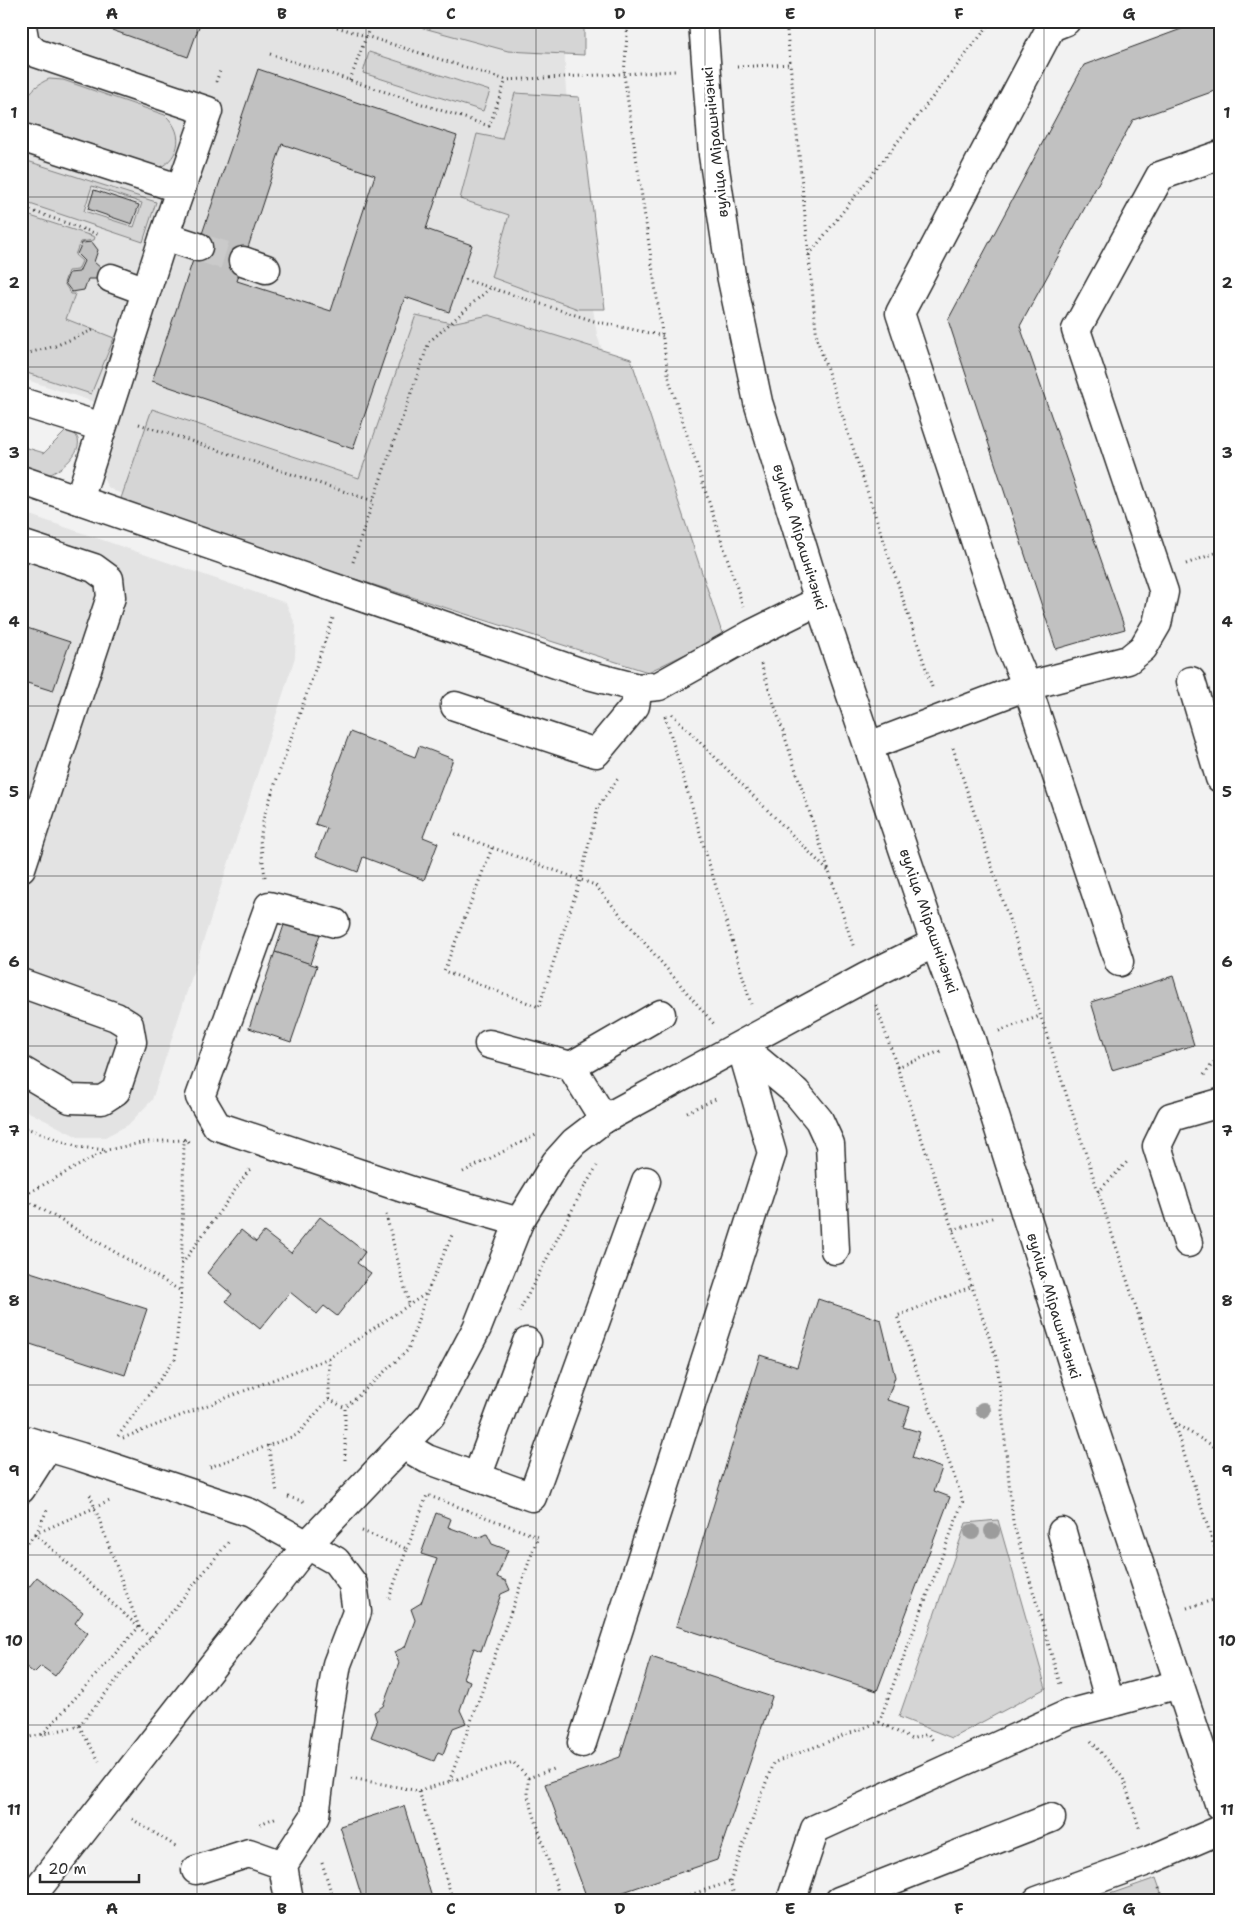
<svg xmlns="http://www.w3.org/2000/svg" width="1241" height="1922" font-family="'Shantell Sans',sans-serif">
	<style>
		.built { fill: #e3e3e3 }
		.green { fill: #d5d5d5; stroke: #808080; fill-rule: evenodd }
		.building { fill: #c1c1c1; stroke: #2b2b2b; fill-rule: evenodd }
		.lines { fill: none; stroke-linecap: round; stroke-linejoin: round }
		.minor-tunnel { stroke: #cacaca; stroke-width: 28; stroke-dasharray: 28 14; stroke-linecap: butt }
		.minor-casing { stroke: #2b2b2b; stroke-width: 31 }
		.major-casing { stroke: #2b2b2b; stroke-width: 31 }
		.path { stroke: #2b2b2b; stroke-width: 3; stroke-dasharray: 1 4; stroke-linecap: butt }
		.minor { stroke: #fff; stroke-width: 28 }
		.major { stroke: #fff; stroke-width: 28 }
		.tree { fill: #9c9c9c }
		.grid { fill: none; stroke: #2b2b2b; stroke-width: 1; stroke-opacity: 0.55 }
		.labels { text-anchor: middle; stroke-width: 5; stroke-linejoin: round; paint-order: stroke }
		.street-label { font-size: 15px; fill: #2b2b2b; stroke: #fff }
		.neatline { fill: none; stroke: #2b2b2b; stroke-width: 2 }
		.grid-label { font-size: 16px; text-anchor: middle; font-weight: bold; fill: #2b2b2b }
	</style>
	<rect width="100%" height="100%" fill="#f2f2f2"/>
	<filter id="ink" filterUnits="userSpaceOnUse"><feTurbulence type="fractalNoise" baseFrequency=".02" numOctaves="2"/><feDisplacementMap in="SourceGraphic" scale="10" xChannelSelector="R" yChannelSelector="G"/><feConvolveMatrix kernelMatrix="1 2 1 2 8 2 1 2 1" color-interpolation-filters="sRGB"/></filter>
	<g filter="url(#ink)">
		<g class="built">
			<polygon points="21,21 565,21 565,78 573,176 597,335 702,643 648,663 114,491 108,487 105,482 103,474 122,411 21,378"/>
			<polygon points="21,512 286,603 296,626 295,657 152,1100 128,1125 105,1137 78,1137 21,1108"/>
		</g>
		<g class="green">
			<polygon points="408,21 584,21 584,55 508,51 420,27"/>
			<polygon points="369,52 490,91 483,111 363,73"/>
			<path d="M49 79 63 80 165 115C187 135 179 161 153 171L29 126C19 105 28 88 49 79Z"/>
			<polygon points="515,93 579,97 605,309 578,309 491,277 509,215 460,199 477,134 502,139"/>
			<path d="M21 159 156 202 143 242 21 201ZM92 186 142 203 134 227 84 211Z"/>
			<polygon points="21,213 95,237 94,240 80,242 75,255 82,261 78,270 68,271 64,283 71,294 75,294 66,319 114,338 91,394 21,371"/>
			<polygon points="416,315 451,323 489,315 631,359 723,636 648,672 119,504 152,409 359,478"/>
			<path d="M67 430C96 440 63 472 45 476 38 477 29 474 21 472V446L44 453Z"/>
			<polygon points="998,1520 1046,1688 952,1738 899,1717 966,1523"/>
			<polygon points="1156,1878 1164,1901 1090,1901"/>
		</g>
		<g class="building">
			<polygon points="112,21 201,21 188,57 109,29"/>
			<polygon points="1203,21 1220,21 1220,89 1133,120 1020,326 1125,629 1056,649 948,320 1084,65"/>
			<path d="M258 69 457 136 426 229 472 245 449 312 405 297 353 449 152 381ZM282 144 375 175 331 311 237 281Z"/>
			<polygon points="94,190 139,205 132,224 88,209"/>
			<polygon points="92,242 98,250 94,262 102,269 98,279 88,279 84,290 72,292 65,283 69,273 79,272 84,261 77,254 82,243"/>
			<polygon points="21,626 70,642 53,691 21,681"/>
			<polygon points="350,732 415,757 419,746 453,759 423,837 438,843 424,880 363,857 358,872 316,856 327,828 315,824"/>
			<polygon points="285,922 320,934 310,964 275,952"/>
			<polygon points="275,952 317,966 291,1042 249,1028"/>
			<polygon points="1173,976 1194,1045 1112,1070 1091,1002"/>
			<polygon points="320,1217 365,1252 357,1263 371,1273 337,1316 324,1306 317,1314 290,1292 260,1329 226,1301 232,1294 207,1273 241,1230 256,1242 264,1232 291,1253"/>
			<polygon points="21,1269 147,1309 125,1375 21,1341"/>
			<polygon points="818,1299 881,1320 895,1377 887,1400 910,1407 903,1427 920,1432 912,1458 942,1468 934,1491 950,1497 877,1691 676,1626 760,1355 797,1367"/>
			<polygon points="436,1513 451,1519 448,1527 478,1538 487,1534 492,1544 508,1550 497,1577 506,1581 510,1590 501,1594 481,1651 474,1648 463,1678 470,1681 460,1710 466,1723 453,1728 443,1754 438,1752 434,1761 371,1737 377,1722 374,1712 383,1706 399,1663 394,1652 405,1647 415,1620 411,1609 421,1603 437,1559 421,1554"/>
			<polygon points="37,1577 83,1612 75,1623 88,1633 55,1676 41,1666 34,1673 21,1663 21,1597"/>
			<polygon points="651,1657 772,1697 717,1860 597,1901 588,1901 545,1784 620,1757"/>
			<polygon points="404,1806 433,1901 363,1901 340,1826"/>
		</g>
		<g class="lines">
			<polyline class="minor-tunnel" points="198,247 243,261"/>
			<defs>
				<g id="minor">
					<polyline points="21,21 25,43 36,53 208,111 164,236 79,500"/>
					<polyline points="1066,21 1051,27 900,313 1010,646 1027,686 1119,962"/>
					<polyline points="21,137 181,189"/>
					<polyline points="164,236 198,247"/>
					<polyline points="243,261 266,269"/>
					<polyline points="111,278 146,291"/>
					<polyline points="21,402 102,427"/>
					<polyline points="21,480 588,675 638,688 659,686 752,634 819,601"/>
					<polyline points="21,544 94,568 109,579 111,597 21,868"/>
					<polyline points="1191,681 1220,778"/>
					<polyline points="455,706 596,753 635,706 638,688"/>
					<polyline points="869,746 1027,686 1128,660 1143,648 1157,624 1164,592 1076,330 1160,176 1220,155"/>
					<polyline points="335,923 269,906 200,1097 217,1126 418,1193 519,1222"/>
					<polyline points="21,983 116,1017 129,1025 132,1042 116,1091 102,1100 70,1099 21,1070"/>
					<polyline points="489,1044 571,1066 604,1119"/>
					<polyline points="741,1046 796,1092 819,1120 830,1144 835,1250"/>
					<polyline points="571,1066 661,1014"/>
					<polyline points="1188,1243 1157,1146 1171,1117 1220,1103"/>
					<polyline points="21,1439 81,1457 250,1513 336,1561 353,1584 357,1612 337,1664 328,1717 315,1816 283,1865 289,1901"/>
					<polyline points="403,1445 427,1459 532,1497 646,1181"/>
					<polyline points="477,1477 527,1342"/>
					<polyline points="21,1489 48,1447"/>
					<polyline points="1062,1532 1110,1703 1179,1684"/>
					<polyline points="582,1743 772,1153 741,1046"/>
					<polyline points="196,1870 249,1853 283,1865"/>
					<polyline points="28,1901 308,1544 431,1415 477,1328 519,1222 556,1162 574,1142 604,1119 866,977 935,943"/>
					<polyline points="791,1901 815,1829 1068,1714 1110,1703"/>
					<polyline points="839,1901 1051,1818"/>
					<polyline points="1037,1901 1150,1860 1220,1830"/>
				</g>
				<polyline id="major" points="703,21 713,155 731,275 758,402 819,601 935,943 971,1040 1075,1371 1220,1806"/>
			</defs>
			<use href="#minor" class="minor-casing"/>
			<use href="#major" class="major-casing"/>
			<g class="path">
				<polyline points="318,21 506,80 676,71"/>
				<polyline points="628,21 624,75 669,380 743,606"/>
				<polyline points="786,21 817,339 933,690"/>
				<polyline points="270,54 489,126 506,80"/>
				<polyline points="737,67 790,64"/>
				<polyline points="350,80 372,21"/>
				<polyline points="216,82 220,71"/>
				<polyline points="21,207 100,235"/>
				<polyline points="809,255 992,21"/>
				<polyline points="460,278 594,321 663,336"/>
				<polyline points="21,355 55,346 93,330"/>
				<polyline points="139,424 373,501 429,342 490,288"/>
				<polyline points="353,562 373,501"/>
				<polyline points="1186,564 1218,552 1220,550"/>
				<polyline points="761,664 854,948"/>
				<polyline points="672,714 828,871"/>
				<polyline points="665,716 751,1004"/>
				<polyline points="953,748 1220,1564"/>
				<polyline points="455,834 595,885 714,1024"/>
				<polyline points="492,848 444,971 539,1007 580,880 598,807 619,777"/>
				<polyline points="265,877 260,840 264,816 333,618"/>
				<polyline points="876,1005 997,1360 1013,1522 1060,1684"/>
				<polyline points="999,1031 1040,1016"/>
				<polyline points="897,1067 941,1051"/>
				<polyline points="1204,1075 1220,1054"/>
				<polyline points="687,1112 716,1099"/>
				<polyline points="21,1126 78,1147 107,1150"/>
				<polyline points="463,1172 536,1135"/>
				<polyline points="1098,1192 1129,1160"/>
				<polyline points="21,1197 107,1150 146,1142 184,1140 189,1142"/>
				<polyline points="23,1198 181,1291 184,1140 186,1139"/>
				<polyline points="386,1215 409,1304"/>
				<polyline points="953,1230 995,1217"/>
				<polyline points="182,1264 250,1169"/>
				<polyline points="519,1312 582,1191 597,1166"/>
				<polyline points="329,1399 345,1408"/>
				<polyline points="1174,1423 1220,1450"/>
				<polyline points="118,1436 175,1359 181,1291"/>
				<polyline points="123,1438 329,1358 427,1293 452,1235"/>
				<polyline points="268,1445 277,1492"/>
				<polyline points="345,1460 345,1408 408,1350 427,1293"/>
				<polyline points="210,1467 297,1435 329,1399 329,1358"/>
				<polyline points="288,1497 306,1502"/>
				<polyline points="362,1531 407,1549 388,1601"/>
				<polyline points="35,1534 112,1500"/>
				<polyline points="36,1534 48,1508"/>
				<polyline points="407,1549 427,1495 538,1537 449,1782"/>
				<polyline points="21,1550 35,1534 151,1638"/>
				<polyline points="1187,1608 1220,1598"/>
				<polyline points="879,1722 911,1739 928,1734 934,1742"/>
				<polyline points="79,1726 99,1761"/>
				<polyline points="42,1735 139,1627 89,1492"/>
				<polyline points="21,1739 79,1726 230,1540"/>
				<polyline points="1091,1741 1123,1778 1140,1830"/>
				<polyline points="351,1778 419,1791 453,1901"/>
				<polyline points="528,1778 556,1768"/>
				<polyline points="419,1791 513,1762 528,1778 528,1796 561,1901"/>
				<polyline points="132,1819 177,1847"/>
				<polyline points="260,1824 277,1817"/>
				<polyline points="322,1863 334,1901"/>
				<polyline points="1159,1888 1164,1901"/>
				<polyline points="671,1901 730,1882"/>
				<polyline points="736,1901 730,1882 773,1763 879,1722 963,1501 897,1316 973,1286"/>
				<polyline points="998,1901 1007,1897"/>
			</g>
			<use href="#minor" class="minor"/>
			<use href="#major" class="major"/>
		</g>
		<g class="tree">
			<circle cx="983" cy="1410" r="8"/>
			<circle cx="992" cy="1531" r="8"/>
			<circle cx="972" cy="1532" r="8"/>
		</g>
	</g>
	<path class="grid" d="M197 21V1901M366 21V1901M536 21V1901M705 21V1901M875 21V1901M1044 21V1901M21 197H1220M21 367H1220M21 537H1220M21 706H1220M21 876H1220M21 1046H1220M21 1216H1220M21 1385H1220M21 1555H1220M21 1725H1220"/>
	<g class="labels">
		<g class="street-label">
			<text transform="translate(715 142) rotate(-96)" y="5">вуліца Мірашнічэнкі</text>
			<text transform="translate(800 537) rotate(73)" y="5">вуліца Мірашнічэнкі</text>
			<text transform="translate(929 921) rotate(71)" y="5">вуліца Мірашнічэнкі</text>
			<text transform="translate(1054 1306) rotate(73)" y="5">вуліца Мірашнічэнкі</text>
		</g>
	</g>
	<rect width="1241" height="1922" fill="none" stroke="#fff" stroke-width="55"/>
	<path d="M40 1874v8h99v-8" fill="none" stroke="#2b2b2b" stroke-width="2.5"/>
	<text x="48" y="1874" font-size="15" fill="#2b2b2b" stroke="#ffffff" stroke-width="4" paint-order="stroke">20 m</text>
	<rect x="28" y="28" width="1186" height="1866" class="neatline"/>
	<g class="grid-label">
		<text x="112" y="19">A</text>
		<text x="282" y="19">B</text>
		<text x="451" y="19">C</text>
		<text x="620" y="19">D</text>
		<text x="790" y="19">E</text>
		<text x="959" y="19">F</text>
		<text x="1129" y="19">G</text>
		<text x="14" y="118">1</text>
		<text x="1227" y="118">1</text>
		<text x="14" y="288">2</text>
		<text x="1227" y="288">2</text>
		<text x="14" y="458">3</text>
		<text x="1227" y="458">3</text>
		<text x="14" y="627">4</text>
		<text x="1227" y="627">4</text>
		<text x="14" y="797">5</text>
		<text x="1227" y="797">5</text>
		<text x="14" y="967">6</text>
		<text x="1227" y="967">6</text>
		<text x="14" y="1136">7</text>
		<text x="1227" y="1136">7</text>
		<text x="14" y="1306">8</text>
		<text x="1227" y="1306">8</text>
		<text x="14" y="1476">9</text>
		<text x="1227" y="1476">9</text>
		<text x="14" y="1646">10</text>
		<text x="1227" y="1646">10</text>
		<text x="14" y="1815">11</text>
		<text x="1227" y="1815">11</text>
		<text x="112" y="1914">A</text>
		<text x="282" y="1914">B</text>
		<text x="451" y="1914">C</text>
		<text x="620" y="1914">D</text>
		<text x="790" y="1914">E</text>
		<text x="959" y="1914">F</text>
		<text x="1129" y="1914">G</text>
	</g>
</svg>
